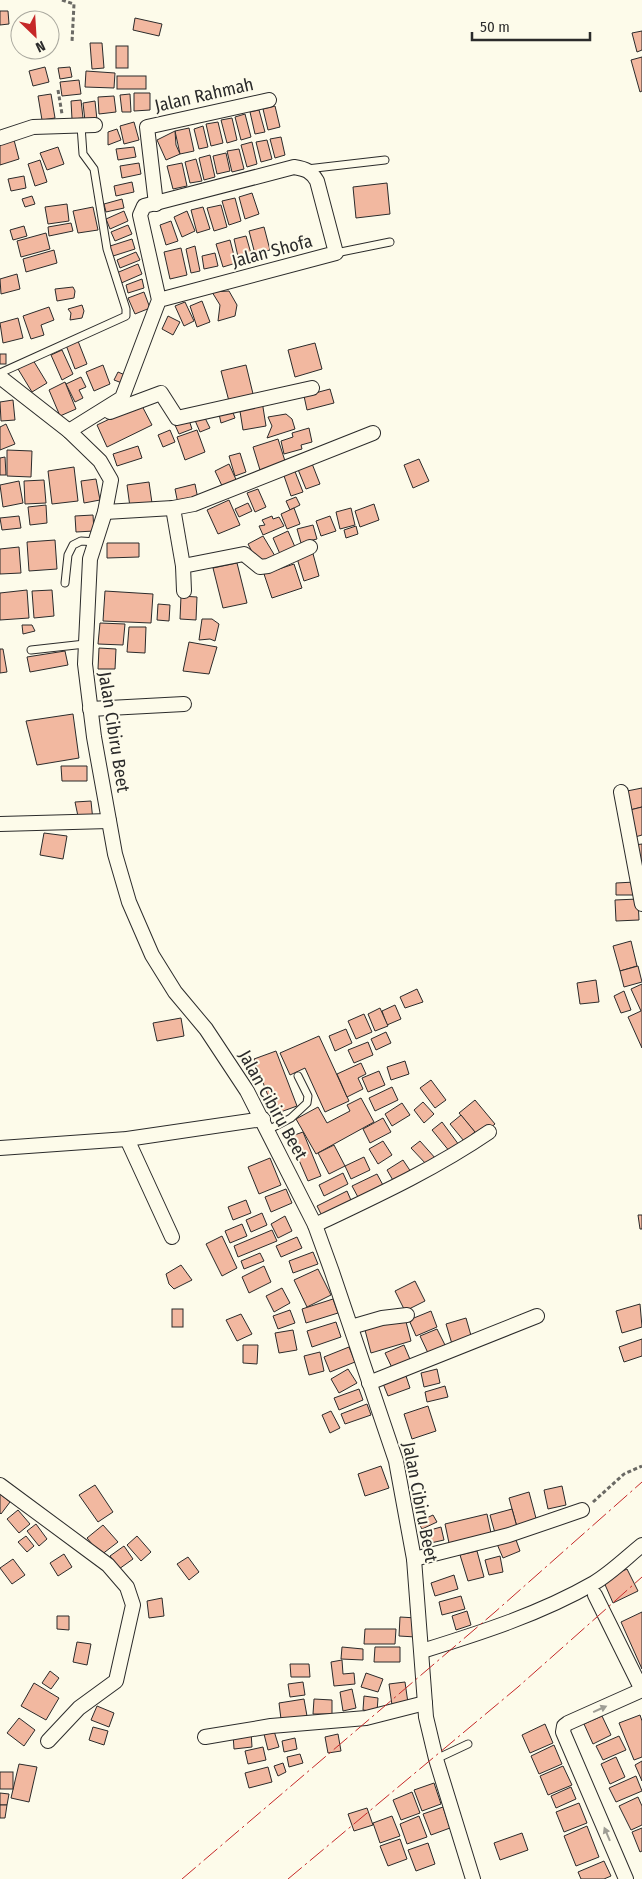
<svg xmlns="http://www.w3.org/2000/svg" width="642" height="1879" font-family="'Fira Sans Condensed',sans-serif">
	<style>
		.building { fill: #f2b8a0; stroke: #2b2b2b }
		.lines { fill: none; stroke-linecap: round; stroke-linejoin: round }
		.service-casing { stroke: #2b2b2b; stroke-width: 9 }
		.minor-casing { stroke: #2b2b2b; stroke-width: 16 }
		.path { stroke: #6a6964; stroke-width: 3; stroke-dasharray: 4 2.5; stroke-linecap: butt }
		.service { stroke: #fdfbea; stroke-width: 7 }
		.minor { stroke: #fdfbea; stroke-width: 14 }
		.power { stroke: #c62828; stroke-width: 1; stroke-dasharray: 18 4 2.5 4; stroke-linecap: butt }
		.oneway { fill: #9e9d94 }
		.labels { text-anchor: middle; stroke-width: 4; stroke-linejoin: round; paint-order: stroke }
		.street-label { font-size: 18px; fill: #2b2b2b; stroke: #fdfbea }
	</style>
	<rect width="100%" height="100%" fill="#fdfbea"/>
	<g class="building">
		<polygon points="0,11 8,11 9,24 0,25"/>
		<polygon points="135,18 162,24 159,36 133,30"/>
		<polygon points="642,31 642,50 637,52 632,33"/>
		<polygon points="90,43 102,43 104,68 92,69"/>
		<rect x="116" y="46" width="12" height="22"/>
		<polygon points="642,57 642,91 640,92 631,60"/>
		<polygon points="45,67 49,82 33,86 29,71"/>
		<polygon points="70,67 72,77 60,79 58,68"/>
		<polygon points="86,71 115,73 114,88 85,87"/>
		<rect x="117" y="76" width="29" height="13"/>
		<polygon points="79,80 81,94 62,96 60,82"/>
		<polygon points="134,93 150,93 150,110 134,111"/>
		<polygon points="51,94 55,118 42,120 38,96"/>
		<polygon points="130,94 131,112 122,112 120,95"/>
		<polygon points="114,96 116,112 99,114 98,97"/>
		<polygon points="81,100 83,118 72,119 71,101"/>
		<polygon points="95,101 97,120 85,121 83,103"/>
		<polygon points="275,106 280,127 268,130 263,109"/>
		<polygon points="259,110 265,132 255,134 250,112"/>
		<polygon points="245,114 251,137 241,140 235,117"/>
		<polygon points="232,118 237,140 227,143 221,120"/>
		<polygon points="134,122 139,140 124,144 120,126"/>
		<polygon points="218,122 223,143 211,146 206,124"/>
		<polygon points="203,126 208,147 199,149 194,129"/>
		<polygon points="189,128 194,151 180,154 175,131"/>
		<polygon points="117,129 121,140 108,145 108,132"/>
		<polygon points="175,131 176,145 180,154 166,160 157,140"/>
		<polygon points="281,137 285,155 275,158 270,139"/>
		<polygon points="14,140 19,159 0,165 0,144"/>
		<polygon points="267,140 272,159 261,162 256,142"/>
		<polygon points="252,142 257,164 247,167 241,145"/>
		<polygon points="58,147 64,164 47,170 40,153"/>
		<polygon points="134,147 136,157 118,160 116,149"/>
		<polygon points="239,149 244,169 232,172 227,151"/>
		<polygon points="226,153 230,171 217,174 213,156"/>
		<polygon points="210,155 215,177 204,180 199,158"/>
		<polygon points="196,159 202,181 190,183 185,162"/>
		<polygon points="40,160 47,182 35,186 28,164"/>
		<polygon points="139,163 141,174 122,178 120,166"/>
		<polygon points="182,163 187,186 173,189 167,166"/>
		<polygon points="24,176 26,188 11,191 8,179"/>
		<polygon points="132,182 134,192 116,196 114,186"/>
		<polygon points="387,183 390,214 356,218 353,187"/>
		<polygon points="252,193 259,214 245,219 239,197"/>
		<polygon points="32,196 35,204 25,207 22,199"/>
		<polygon points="235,198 241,221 229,225 222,201"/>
		<polygon points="122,199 124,208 106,212 104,204"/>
		<polygon points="67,204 69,221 48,224 45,207"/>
		<polygon points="221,205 227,227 214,231 207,208"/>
		<polygon points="93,207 98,230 78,233 73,211"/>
		<polygon points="203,207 210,229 197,233 191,210"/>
		<polygon points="124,211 128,221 110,229 106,219"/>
		<polygon points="187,211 195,231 182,237 174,217"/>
		<polygon points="171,221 178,241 166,245 160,225"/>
		<polygon points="71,223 73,231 49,236 48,227"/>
		<polygon points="128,225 132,234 115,241 111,232"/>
		<polygon points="24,226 27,236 13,240 10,230"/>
		<polygon points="264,227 270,250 255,254 249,231"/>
		<polygon points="46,233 50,249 21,257 17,241"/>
		<polygon points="246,236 252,257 239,261 234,239"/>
		<polygon points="132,239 135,249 110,257 107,247"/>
		<polygon points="230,240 236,263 223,267 216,244"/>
		<polygon points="195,246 200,271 191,273 186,249"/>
		<polygon points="181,248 187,275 170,279 164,252"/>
		<polygon points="54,250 57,263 26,272 23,259"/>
		<polygon points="136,252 140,260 120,268 117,260"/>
		<polygon points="215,253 218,266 204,269 202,256"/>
		<polygon points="138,264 142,274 119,284 114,274"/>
		<polygon points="17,274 20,289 1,294 0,279"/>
		<polygon points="142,279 144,288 128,293 126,285"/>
		<polygon points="73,287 75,291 74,298 57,301 55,289"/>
		<polygon points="229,291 237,305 235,316 218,321 220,305 212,292"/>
		<polygon points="144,292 150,308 135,314 128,298"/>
		<polygon points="202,301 210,322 197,327 190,306"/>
		<polygon points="185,302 194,321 184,326 175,306"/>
		<polygon points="82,305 84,311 82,318 70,320 71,313 68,309"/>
		<polygon points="49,307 54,320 41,325 44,335 31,339 23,316"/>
		<polygon points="168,316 180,322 173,335 162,329"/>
		<polygon points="18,318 23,338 3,343 0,323"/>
		<polygon points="78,341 87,364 75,369 66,345"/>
		<polygon points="315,343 322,369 295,377 288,350"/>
		<polygon points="62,350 73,374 62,380 51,355"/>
		<rect x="0" y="354" width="6" height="10"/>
		<polygon points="33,360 47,383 32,392 18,369"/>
		<polygon points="103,365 110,384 94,391 86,372"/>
		<polygon points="246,365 254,398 230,405 221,371"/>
		<polygon points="118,372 125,375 122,383 114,380"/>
		<polygon points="81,377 86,387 79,390 83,398 75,402 66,384"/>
		<polygon points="65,382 76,409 60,416 49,390"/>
		<polygon points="330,389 334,403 307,410 304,396"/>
		<polygon points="13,400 15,420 1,421 0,402"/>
		<polygon points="262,401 266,426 243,430 239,405"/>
		<polygon points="141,404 152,425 107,447 97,425"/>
		<polygon points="232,410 235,418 221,423 219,414"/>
		<polygon points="203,414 210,428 200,432 194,418"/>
		<polygon points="286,414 292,419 295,429 267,438 272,426 268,417"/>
		<polygon points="189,420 192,429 179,434 175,425"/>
		<polygon points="6,424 15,444 0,450 0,427"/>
		<polygon points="309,428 312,442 301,445 302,449 284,454 281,441 293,437 292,433"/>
		<polygon points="170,430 175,442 163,447 158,435"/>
		<polygon points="197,430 205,452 185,460 177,437"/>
		<polygon points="278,439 285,461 260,470 253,447"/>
		<polygon points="138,446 142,458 117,466 113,454"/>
		<polygon points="7,450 32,451 31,477 7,476"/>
		<polygon points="240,453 246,472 235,476 229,456"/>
		<polygon points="5,457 6,475 0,475 0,458"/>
		<polygon points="419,459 429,481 413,488 404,465"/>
		<polygon points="311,461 320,484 306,489 297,467"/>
		<polygon points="229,464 238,484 224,490 215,471"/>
		<polygon points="74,467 78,501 52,504 48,471"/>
		<polygon points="294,469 303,492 291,496 283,473"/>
		<polygon points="96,479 100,500 84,503 81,481"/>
		<polygon points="44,480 46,503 25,504 24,481"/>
		<polygon points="19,481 23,503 3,507 0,485"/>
		<polygon points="149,482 152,503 130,507 127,485"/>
		<polygon points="195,484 198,499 178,504 175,489"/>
		<polygon points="258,489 266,507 255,512 247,493"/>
		<polygon points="296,497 300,505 290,510 286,501"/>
		<polygon points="229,500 240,525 218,534 207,510"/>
		<polygon points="248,503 252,511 239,517 235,509"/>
		<polygon points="374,504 379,520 360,527 355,511"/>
		<polygon points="46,505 47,523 30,525 28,507"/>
		<polygon points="294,508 300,524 287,529 281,514"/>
		<polygon points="351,508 355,525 340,529 336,512"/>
		<polygon points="93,515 94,531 76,532 75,516"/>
		<polygon points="19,516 21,528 2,530 0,518"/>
		<polygon points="272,516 273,519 279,517 284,526 263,535 259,526 265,525 262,520"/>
		<polygon points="330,516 336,531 321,536 316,521"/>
		<polygon points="313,525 317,539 301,543 297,529"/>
		<polygon points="356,526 358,534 346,538 344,530"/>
		<polygon points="288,531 295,547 280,554 273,538"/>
		<polygon points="263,536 275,556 259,565 248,544"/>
		<polygon points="55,540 57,569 29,571 27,542"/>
		<polygon points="107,543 139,543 139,557 107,558"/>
		<polygon points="19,547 21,573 0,574 0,549"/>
		<polygon points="312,550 319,576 304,581 296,555"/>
		<polygon points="237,563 247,603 223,608 213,568"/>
		<polygon points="294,564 302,588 272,598 264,574"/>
		<polygon points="27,590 29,618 0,620 0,593"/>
		<polygon points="52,590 54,616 34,618 32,591"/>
		<polygon points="105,591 153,594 151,623 103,621"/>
		<polygon points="181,596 197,597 196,620 180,619"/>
		<polygon points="158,604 170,605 169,621 157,620"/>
		<polygon points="202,619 212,619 219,624 215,641 210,639 199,640"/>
		<polygon points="100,623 125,624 123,645 98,644"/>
		<polygon points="22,625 32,625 35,631 23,634"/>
		<polygon points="129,627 146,627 145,653 127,652"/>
		<polygon points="189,642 217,647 209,674 183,671"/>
		<polygon points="99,648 116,649 115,669 98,669"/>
		<polygon points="0,649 3,649 7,672 0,673"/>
		<polygon points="65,651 68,665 30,672 27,657"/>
		<polygon points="73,714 79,758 37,765 26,721"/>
		<polygon points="61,766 87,766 87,781 62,781"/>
		<polygon points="642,788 642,807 630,810 627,791"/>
		<polygon points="91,801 93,821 79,821 75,802"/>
		<polygon points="642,807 642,835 635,837 630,810"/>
		<polygon points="44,833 67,836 63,859 40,855"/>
		<polygon points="642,844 642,861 637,861 635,845"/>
		<polygon points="635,882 636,895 616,895 616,883"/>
		<polygon points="638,899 639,920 616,921 615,900"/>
		<polygon points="631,941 637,966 620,971 613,946"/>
		<polygon points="638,966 642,982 624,987 620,971"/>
		<polygon points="596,980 599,1002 580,1004 577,983"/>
		<polygon points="642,984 642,1048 628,1017 641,1011 631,989"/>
		<polygon points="417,989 423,1002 405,1008 400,997"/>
		<polygon points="624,991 631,1010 621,1013 614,996"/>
		<polygon points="395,1005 401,1019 387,1025 382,1011"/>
		<polygon points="380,1008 388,1026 375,1031 368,1014"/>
		<polygon points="364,1014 372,1032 356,1039 348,1021"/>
		<polygon points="181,1018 184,1036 157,1041 153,1023"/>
		<polygon points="346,1029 352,1043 335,1051 329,1036"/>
		<polygon points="386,1032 391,1043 376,1050 371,1039"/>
		<polygon points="319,1036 349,1101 325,1112 305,1068 290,1075 280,1053"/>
		<polygon points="368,1042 373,1055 354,1063 348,1050"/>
		<polygon points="276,1051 297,1106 275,1114 254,1059"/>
		<polygon points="405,1061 409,1074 391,1080 387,1067"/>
		<polygon points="361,1063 366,1074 358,1078 363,1089 347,1097 337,1074"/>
		<polygon points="379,1071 385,1085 368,1092 362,1078"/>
		<polygon points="431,1080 446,1100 435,1108 420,1088"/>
		<polygon points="392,1087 398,1100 375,1111 369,1098"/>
		<polygon points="361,1098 374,1122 316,1154 296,1119 318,1107 327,1123 350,1111 347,1105"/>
		<polygon points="475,1100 495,1124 479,1137 459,1113"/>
		<polygon points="423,1102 434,1114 424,1123 414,1110"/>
		<polygon points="402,1103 410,1115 392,1126 385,1114"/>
		<polygon points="461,1115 475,1132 464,1141 450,1124"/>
		<polygon points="383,1118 391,1132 370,1143 363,1129"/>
		<polygon points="442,1122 459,1145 450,1152 432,1130"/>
		<polygon points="303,1132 321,1176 308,1181 289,1137"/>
		<polygon points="383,1141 392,1155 378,1164 369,1149"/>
		<polygon points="420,1141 436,1159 427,1165 411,1148"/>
		<polygon points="334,1145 345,1166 329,1174 318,1153"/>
		<polygon points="364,1157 370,1170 351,1179 345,1166"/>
		<polygon points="270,1158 281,1185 259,1194 248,1167"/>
		<polygon points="403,1160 411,1172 394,1182 387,1170"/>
		<polygon points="343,1173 348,1184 324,1196 319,1185"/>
		<polygon points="377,1174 384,1187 359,1199 352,1186"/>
		<polygon points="286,1189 292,1203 271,1212 265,1197"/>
		<polygon points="347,1191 353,1205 324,1220 317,1206"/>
		<polygon points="246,1200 251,1213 233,1220 228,1207"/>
		<polygon points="262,1213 267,1225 251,1232 246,1220"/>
		<polygon points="638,1215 642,1215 642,1229 640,1229"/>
		<polygon points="285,1216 292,1231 278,1238 271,1224"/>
		<polygon points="242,1224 247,1236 230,1243 225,1231"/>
		<polygon points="272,1230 277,1241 238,1257 234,1246"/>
		<polygon points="222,1236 237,1268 222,1276 206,1244"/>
		<polygon points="297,1237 302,1248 281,1257 276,1246"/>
		<polygon points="313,1252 318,1264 293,1273 289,1261"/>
		<polygon points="260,1253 264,1261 244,1269 241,1261"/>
		<polygon points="181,1265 192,1280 174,1289 169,1284 166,1274"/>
		<polygon points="264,1266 271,1282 249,1293 242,1277"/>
		<polygon points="318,1269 331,1295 307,1307 294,1280"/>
		<polygon points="415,1281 425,1301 405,1311 395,1291"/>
		<polygon points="282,1288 290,1303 274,1312 266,1296"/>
		<polygon points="333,1299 338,1313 306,1323 302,1309"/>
		<polygon points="640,1304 642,1327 622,1333 616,1311"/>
		<rect x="172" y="1309" width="11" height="18"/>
		<polygon points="290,1310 295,1323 278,1329 273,1316"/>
		<polygon points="431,1311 437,1327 416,1336 409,1320"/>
		<polygon points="241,1314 252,1334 237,1341 226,1320"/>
		<polygon points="405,1318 411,1341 371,1353 365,1330"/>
		<polygon points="466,1318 472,1339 452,1344 446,1324"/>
		<polygon points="336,1322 341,1337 312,1347 307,1331"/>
		<polygon points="437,1329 445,1345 428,1353 420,1336"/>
		<polygon points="293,1330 297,1350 279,1353 275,1333"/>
		<polygon points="642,1339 642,1356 624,1362 619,1347"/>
		<polygon points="243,1345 258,1345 257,1364 243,1363"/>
		<polygon points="404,1345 412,1364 394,1372 385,1353"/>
		<polygon points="349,1347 355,1362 330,1372 324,1357"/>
		<polygon points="320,1352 324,1371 309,1375 304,1356"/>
		<polygon points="348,1369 357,1383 339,1393 331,1379"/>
		<polygon points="437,1369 440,1383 424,1387 421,1373"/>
		<polygon points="405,1373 410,1388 388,1396 382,1381"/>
		<polygon points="445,1386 448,1397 427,1402 425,1392"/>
		<polygon points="359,1389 363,1400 339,1410 334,1398"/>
		<polygon points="367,1404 371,1415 345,1424 341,1414"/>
		<polygon points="428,1406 436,1431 412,1439 404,1414"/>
		<polygon points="331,1411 340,1428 330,1433 322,1415"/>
		<polygon points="381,1466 389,1488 365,1496 358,1474"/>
		<polygon points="95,1485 113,1512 98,1522 79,1495"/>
		<polygon points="562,1486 566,1505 548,1509 544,1490"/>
		<polygon points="529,1492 537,1522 517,1527 509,1498"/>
		<polygon points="0,1494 10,1502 1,1514 0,1513"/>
		<polygon points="512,1509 517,1527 495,1533 490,1515"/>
		<polygon points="18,1510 30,1524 19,1533 7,1519"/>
		<polygon points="487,1514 491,1533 449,1543 445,1524"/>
		<polygon points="433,1515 437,1522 422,1529 418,1522"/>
		<polygon points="36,1524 47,1539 39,1546 27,1531"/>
		<polygon points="103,1525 118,1542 101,1555 87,1538"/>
		<polygon points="441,1527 444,1540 426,1544 423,1532"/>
		<polygon points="26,1536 34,1546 27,1552 18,1542"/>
		<polygon points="137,1536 151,1552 141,1561 127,1545"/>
		<polygon points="515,1537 520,1551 503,1558 497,1544"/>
		<polygon points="124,1546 133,1559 119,1569 110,1556"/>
		<polygon points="477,1551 484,1577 468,1581 460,1555"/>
		<polygon points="64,1554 72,1567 58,1576 50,1563"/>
		<polygon points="500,1556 503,1572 489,1575 485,1560"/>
		<polygon points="188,1557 199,1572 189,1580 177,1564"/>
		<polygon points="13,1559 25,1575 12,1584 0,1568"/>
		<polygon points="627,1569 638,1591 613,1603 603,1580"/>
		<polygon points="454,1575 458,1589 435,1596 431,1583"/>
		<polygon points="461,1596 465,1609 442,1615 439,1602"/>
		<polygon points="162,1598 164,1616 149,1618 147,1601"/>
		<polygon points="467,1611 471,1625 456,1630 452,1616"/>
		<polygon points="642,1612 642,1669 621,1622"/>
		<polygon points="57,1616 69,1616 69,1630 57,1629"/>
		<polygon points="400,1617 417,1618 416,1637 399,1636"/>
		<polygon points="365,1629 396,1629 395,1644 364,1644"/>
		<polygon points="77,1642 91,1644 87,1665 73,1662"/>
		<polygon points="342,1647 363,1649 363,1660 341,1659"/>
		<polygon points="375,1647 400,1647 400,1662 374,1662"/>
		<polygon points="342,1660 343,1674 354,1673 355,1684 334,1686 331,1662"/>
		<polygon points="290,1664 309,1664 310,1677 291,1677"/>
		<polygon points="50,1671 59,1678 51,1689 42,1683"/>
		<polygon points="366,1673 383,1679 378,1692 361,1687"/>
		<polygon points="303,1682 305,1695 290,1697 288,1684"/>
		<polygon points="405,1682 408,1703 392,1705 389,1684"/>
		<polygon points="34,1683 59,1698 46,1720 21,1706"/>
		<polygon points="352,1689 356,1708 343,1711 340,1692"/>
		<polygon points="364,1696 378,1698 377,1712 363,1710"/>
		<polygon points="304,1699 307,1716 281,1719 279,1703"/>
		<polygon points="314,1699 332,1700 332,1714 313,1714"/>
		<polygon points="97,1706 114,1713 109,1727 91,1720"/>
		<polygon points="640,1715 642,1721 642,1757 634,1760 619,1723"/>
		<polygon points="602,1716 611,1735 593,1744 584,1724"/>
		<polygon points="19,1718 35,1730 24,1746 7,1733"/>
		<polygon points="545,1724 553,1743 530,1753 522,1735"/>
		<polygon points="93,1727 108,1731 104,1745 89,1740"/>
		<polygon points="274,1731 279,1747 268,1750 264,1734"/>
		<polygon points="251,1732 252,1747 234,1749 233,1734"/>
		<polygon points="338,1734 341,1751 328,1753 325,1737"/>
		<polygon points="619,1736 626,1750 603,1760 596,1746"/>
		<polygon points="295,1738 297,1749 284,1752 282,1741"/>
		<polygon points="554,1745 562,1764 539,1774 531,1756"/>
		<polygon points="263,1747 266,1760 248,1764 245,1751"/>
		<polygon points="300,1754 303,1763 289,1767 287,1757"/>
		<polygon points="616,1757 625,1777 610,1784 601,1764"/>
		<polygon points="642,1761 642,1781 635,1765"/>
		<polygon points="283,1763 286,1772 278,1776 274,1766"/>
		<polygon points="19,1764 37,1767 29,1802 11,1798"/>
		<polygon points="563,1766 572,1785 548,1795 540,1776"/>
		<polygon points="268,1767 272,1782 249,1788 245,1773"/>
		<rect x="0" y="1772" width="13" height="17"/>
		<polygon points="636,1776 642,1791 616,1802 609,1788"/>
		<polygon points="434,1783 441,1804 422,1811 414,1790"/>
		<polygon points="571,1787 576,1799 556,1808 551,1796"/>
		<polygon points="412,1792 420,1813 401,1820 393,1800"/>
		<polygon points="0,1793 9,1794 7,1805 0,1805"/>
		<polygon points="638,1797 642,1806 642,1825 631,1830 619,1806"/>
		<polygon points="579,1803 587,1823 564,1832 556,1812"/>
		<polygon points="0,1805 7,1805 5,1818 0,1818"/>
		<polygon points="443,1807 450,1828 431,1835 423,1814"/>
		<polygon points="367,1808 373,1825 354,1831 348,1814"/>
		<polygon points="392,1816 400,1836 380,1843 373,1823"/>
		<polygon points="419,1816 427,1837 407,1844 400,1824"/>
		<polygon points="587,1826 599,1857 576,1866 564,1836"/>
		<polygon points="642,1828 642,1851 640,1852 632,1832"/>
		<polygon points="522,1833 528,1850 500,1860 494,1843"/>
		<polygon points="400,1839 407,1859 388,1866 380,1846"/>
		<polygon points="428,1843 435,1864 416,1871 408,1850"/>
		<polygon points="604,1861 611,1876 604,1879 581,1879 578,1872"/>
	</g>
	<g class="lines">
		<defs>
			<g id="service">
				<polyline points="307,169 385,160"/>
				<polyline points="336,253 390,242"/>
				<polyline points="0,373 126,316 126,309 107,249 94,169 83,154 81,126"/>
				<polyline points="65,583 68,555 73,545 81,541 96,542"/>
				<polyline points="31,650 85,644"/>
				<polyline points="268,1130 291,1118 307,1103 308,1096 298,1076"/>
				<polyline points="436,1759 468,1744"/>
			</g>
			<g id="minor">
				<polyline points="0,138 33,127 95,125"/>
				<polyline points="156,204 147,127 269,100"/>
				<polyline points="0,377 69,431 100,461 111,480 105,512 90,559 85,664 94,737 115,854 129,902 152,955 175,992 206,1029 247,1091 315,1225 332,1272 396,1461 414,1559 426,1717 436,1759 473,1879"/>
				<polyline points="110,412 161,393 177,418 312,388"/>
				<path d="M69 431 122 398 159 300 140 215 144 206 294 167C306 169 311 171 317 181L336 253 159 300"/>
				<polyline points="173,508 183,566"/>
				<polyline points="105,512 173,508 194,504 373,433"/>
				<polyline points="184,591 183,566 244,554 260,567 268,566 310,547"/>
				<polyline points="90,709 184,704"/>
				<polyline points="621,792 642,904"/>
				<polyline points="0,824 109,821"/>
				<polyline points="127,1139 172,1237"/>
				<polyline points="0,1148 127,1139 263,1119"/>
				<path d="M315 1225C374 1197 435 1169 489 1132"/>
				<polyline points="351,1327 382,1318 407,1315"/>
				<polyline points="369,1383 537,1316"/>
				<polyline points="0,1485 108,1565 127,1587 133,1605 116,1681 79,1708 48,1741"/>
				<polyline points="414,1559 509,1535 582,1510"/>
				<polyline points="595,1595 642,1690"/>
				<path d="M422 1651C480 1633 540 1614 594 1583 611 1573 627 1557 642 1545"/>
				<polyline points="205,1737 271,1726 366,1718 425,1703"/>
				<polyline points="626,1879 563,1732 564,1726 568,1723 642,1690"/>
			</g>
		</defs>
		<use href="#service" class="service-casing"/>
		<use href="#minor" class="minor-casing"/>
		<g class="path">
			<polyline points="62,0 74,4 72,42"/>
			<polyline points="58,90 62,114"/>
			<polyline points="593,1502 624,1474 642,1466"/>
		</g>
		<use href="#service" class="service"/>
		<use href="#minor" class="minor"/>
		<g class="power">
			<polyline points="182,1879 495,1612 642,1482"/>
			<polyline points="288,1879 518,1687 642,1577"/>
		</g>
	</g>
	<defs><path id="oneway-solid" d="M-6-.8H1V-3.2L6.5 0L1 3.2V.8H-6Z" transform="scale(1.25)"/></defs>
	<g class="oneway">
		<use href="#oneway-solid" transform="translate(600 1709) rotate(-24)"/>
		<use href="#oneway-solid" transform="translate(607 1834) rotate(-113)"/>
	</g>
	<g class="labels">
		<g class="street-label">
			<text transform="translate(204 95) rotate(-13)" y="6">Jalan Rahmah</text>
			<text transform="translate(272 251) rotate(-15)" y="6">Jalan Shofa</text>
			<text transform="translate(114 732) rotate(81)" y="6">Jalan Cibiru Beet</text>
			<text transform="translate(273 1105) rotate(61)" y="6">Jalan Cibiru Beet</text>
			<text transform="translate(420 1502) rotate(79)" y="6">Jalan Cibiru Beet</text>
		</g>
	</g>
	<g transform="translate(35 35) rotate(155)"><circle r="24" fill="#fdfbea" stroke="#a9a89e"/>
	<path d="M0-4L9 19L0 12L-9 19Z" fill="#c62828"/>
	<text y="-8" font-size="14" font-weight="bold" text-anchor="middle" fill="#2b2b2b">N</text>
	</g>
	<path d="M472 32v8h118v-8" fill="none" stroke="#2b2b2b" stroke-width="2.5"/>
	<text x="480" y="32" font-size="15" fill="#2b2b2b" stroke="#fdfbea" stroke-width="4" paint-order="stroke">50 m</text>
</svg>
